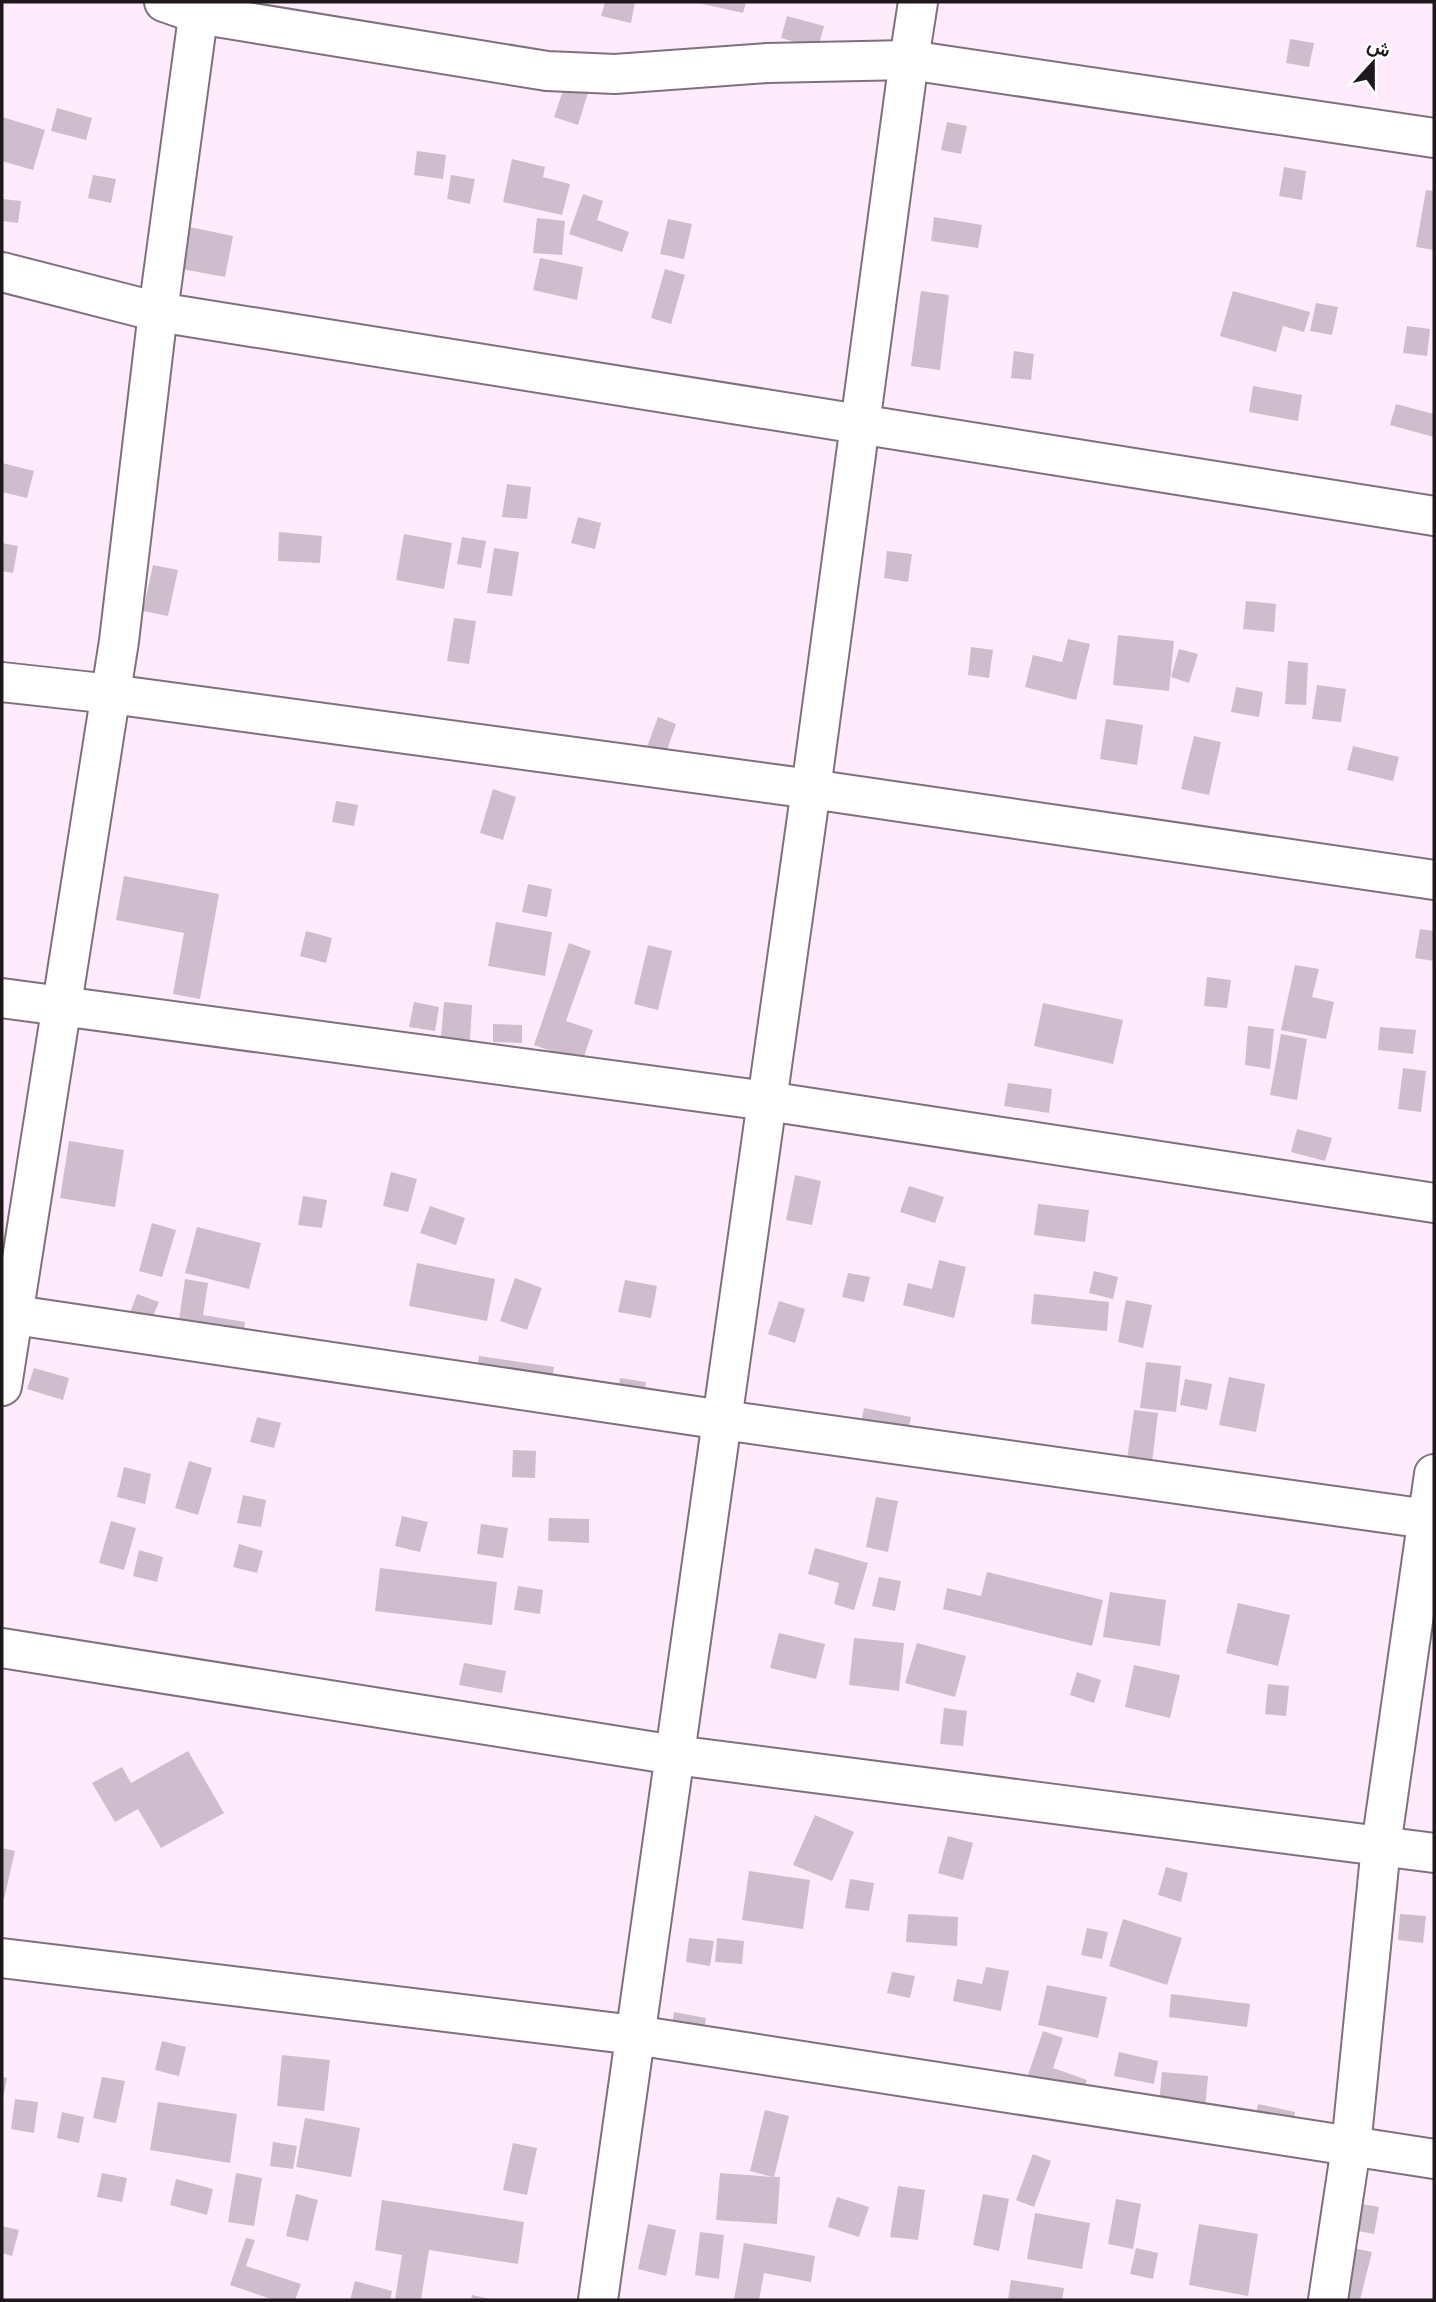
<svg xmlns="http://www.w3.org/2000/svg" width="1436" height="2302" font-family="Helvetica,Vazirmatn,sans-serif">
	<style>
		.building { fill: #cebdcc }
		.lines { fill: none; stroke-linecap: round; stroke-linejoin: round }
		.minor-casing { stroke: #7f707d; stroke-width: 42 }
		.minor { stroke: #fff; stroke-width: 38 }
	</style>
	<rect width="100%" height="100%" fill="#feecfc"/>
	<g class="building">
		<polygon points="605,2 635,2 631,23 601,16"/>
		<polygon points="694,2 746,2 743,13"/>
		<polygon points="787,16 824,26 818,48 781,38"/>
		<polygon points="1290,39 1314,43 1309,67 1286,63"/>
		<polygon points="569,73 592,80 578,125 554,117"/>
		<polygon points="57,108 92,118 86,140 51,131"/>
		<polygon points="2,117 45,130 33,170 2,161"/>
		<polygon points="947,122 967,126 961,154 941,150"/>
		<polygon points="417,151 446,155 443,179 414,175"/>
		<polygon points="512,159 545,167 543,177 570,184 562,215 503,202"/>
		<polygon points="1284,167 1306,171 1302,200 1279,196"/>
		<polygon points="93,175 116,179 111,203 88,198"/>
		<polygon points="451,175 475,179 470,204 447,199"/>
		<polygon points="1426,190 1434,191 1434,250 1416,247"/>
		<polygon points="583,194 603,201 597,220 629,232 622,252 569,234"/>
		<polygon points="2,199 21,201 18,223 2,221"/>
		<polygon points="934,217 982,225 978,248 931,241"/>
		<polygon points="537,218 565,221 562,255 533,253"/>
		<polygon points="668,219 692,224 684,259 660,254"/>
		<polygon points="190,227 233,236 225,277 182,269"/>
		<polygon points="540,258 583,267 577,300 533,290"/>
		<polygon points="665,269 685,275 671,324 651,318"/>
		<polygon points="921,291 949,295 940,370 911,366"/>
		<polygon points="1233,291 1310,312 1304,332 1283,326 1276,352 1220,336"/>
		<polygon points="1316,303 1338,307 1332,335 1310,331"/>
		<polygon points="1407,326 1430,329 1427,356 1403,353"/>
		<polygon points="1014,351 1034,354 1031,380 1011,378"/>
		<polygon points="1253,386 1302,395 1298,421 1249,412"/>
		<polygon points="1396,404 1434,414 1434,437 1390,425"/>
		<polygon points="2,463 34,471 27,498 2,492"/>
		<polygon points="507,484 531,487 527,519 502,517"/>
		<polygon points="578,517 601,523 595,549 571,543"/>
		<polygon points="279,532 322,536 320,563 278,561"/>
		<polygon points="404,534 452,543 444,589 396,580"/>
		<polygon points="462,537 486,541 481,568 457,564"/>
		<polygon points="2,543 18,546 13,573 2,571"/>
		<polygon points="494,548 519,552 512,596 487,593"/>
		<polygon points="887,551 912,554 908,582 884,578"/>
		<polygon points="153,565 178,570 168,616 143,611"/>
		<polygon points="1246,601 1276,604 1274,632 1243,629"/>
		<polygon points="454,618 476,621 469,664 447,661"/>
		<polygon points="1118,635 1174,641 1169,691 1113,685"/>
		<polygon points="1068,639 1090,644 1076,700 1025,687 1033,655 1062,662"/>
		<polygon points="971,647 993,650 989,678 968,675"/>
		<polygon points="1179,649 1198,654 1189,683 1171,677"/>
		<polygon points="1288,661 1308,663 1306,705 1285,704"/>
		<polygon points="1317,685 1346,689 1341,722 1312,719"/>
		<polygon points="1236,687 1263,692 1259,717 1231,712"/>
		<polygon points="658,717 676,724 666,753 647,747"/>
		<polygon points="1106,719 1143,725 1137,765 1100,759"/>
		<polygon points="1194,736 1221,742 1209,795 1181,789"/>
		<polygon points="1353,746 1399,757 1393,781 1347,770"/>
		<polygon points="493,789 516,797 503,840 480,833"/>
		<polygon points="336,801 358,805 354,826 332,822"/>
		<polygon points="124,876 219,894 200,999 173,994 184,933 116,920"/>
		<polygon points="528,884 552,889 547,917 522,912"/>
		<polygon points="496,922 552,932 545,976 488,966"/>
		<polygon points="1420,929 1434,931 1434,961 1415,958"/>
		<polygon points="306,931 332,938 326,963 300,956"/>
		<polygon points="569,943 591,951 566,1021 593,1030 582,1062 534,1045"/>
		<polygon points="648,945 672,951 658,1010 634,1004"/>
		<polygon points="1295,965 1319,969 1312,997 1334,1002 1326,1039 1281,1030"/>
		<polygon points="1207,977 1231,980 1227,1008 1204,1006"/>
		<polygon points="414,1002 439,1007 435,1031 409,1027"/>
		<polygon points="444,1002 472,1005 470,1040 441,1038"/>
		<polygon points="1043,1003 1123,1020 1113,1064 1034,1046"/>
		<polygon points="493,1024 522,1025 522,1043 493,1042"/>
		<polygon points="1248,1026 1274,1029 1270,1069 1245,1065"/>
		<polygon points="1380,1027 1416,1030 1413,1054 1378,1050"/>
		<polygon points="1281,1034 1307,1039 1297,1100 1270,1095"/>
		<polygon points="1403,1068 1426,1071 1421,1112 1398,1109"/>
		<polygon points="1008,1083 1052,1089 1049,1113 1004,1106"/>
		<polygon points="1297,1129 1332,1138 1325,1161 1291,1152"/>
		<polygon points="69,1141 124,1150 115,1207 60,1198"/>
		<polygon points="391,1172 417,1179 408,1212 383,1206"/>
		<polygon points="795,1175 821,1181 812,1225 786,1220"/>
		<polygon points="909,1186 944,1197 935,1223 900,1212"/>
		<polygon points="303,1196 327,1200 322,1228 298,1225"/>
		<polygon points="1038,1204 1089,1210 1085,1242 1034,1235"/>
		<polygon points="430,1206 465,1218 456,1245 420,1233"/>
		<polygon points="152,1223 176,1230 162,1277 139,1271"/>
		<polygon points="197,1227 261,1243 249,1289 185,1273"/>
		<polygon points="939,1260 966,1267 954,1318 903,1305 908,1283 932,1289"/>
		<polygon points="417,1263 495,1279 487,1321 409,1306"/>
		<polygon points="1094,1271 1118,1277 1113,1299 1089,1293"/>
		<polygon points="848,1273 870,1277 864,1302 842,1297"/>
		<polygon points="515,1278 542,1288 527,1330 500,1321"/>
		<polygon points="185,1279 208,1283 203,1315 245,1322 243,1344 177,1333"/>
		<polygon points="625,1280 657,1286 651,1318 618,1312"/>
		<polygon points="137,1294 159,1302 149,1326 128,1318"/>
		<polygon points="1034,1294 1109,1302 1107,1331 1031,1324"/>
		<polygon points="1126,1300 1152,1305 1143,1348 1118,1342"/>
		<polygon points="779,1301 805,1309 795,1343 768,1334"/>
		<polygon points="479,1356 554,1367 550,1394 475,1382"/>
		<polygon points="1146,1362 1181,1366 1176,1412 1140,1408"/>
		<polygon points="34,1368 69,1378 63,1400 27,1389"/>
		<polygon points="1229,1377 1265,1384 1256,1432 1219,1425"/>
		<polygon points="620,1378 646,1382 643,1406 617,1402"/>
		<polygon points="1185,1379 1212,1384 1207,1410 1180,1405"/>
		<polygon points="864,1408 911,1417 906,1442 859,1433"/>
		<polygon points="1134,1410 1158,1413 1151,1471 1126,1467"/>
		<polygon points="257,1417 281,1423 274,1448 250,1442"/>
		<polygon points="513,1450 536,1451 535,1478 512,1477"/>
		<polygon points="189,1461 212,1468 198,1515 175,1508"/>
		<polygon points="124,1467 151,1474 145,1504 117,1497"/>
		<polygon points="243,1495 266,1500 261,1527 237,1523"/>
		<polygon points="876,1497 898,1501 888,1552 866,1547"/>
		<polygon points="402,1516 428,1522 420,1552 395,1546"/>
		<polygon points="549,1518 589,1519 589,1543 548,1541"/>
		<polygon points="111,1521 136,1528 124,1570 99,1563"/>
		<polygon points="481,1524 508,1528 503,1558 477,1554"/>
		<polygon points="239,1544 263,1551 257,1573 233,1567"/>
		<polygon points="815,1548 868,1563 854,1610 834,1604 839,1583 808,1574"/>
		<polygon points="139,1550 163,1557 157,1582 133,1576"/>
		<polygon points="380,1568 497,1582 492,1625 375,1611"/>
		<polygon points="987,1572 1103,1600 1092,1646 943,1609 947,1588 981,1596"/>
		<polygon points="879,1577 901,1581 895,1611 872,1606"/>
		<polygon points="518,1586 543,1590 540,1614 514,1610"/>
		<polygon points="1110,1592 1166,1600 1160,1646 1103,1637"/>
		<polygon points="1238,1603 1290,1615 1278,1666 1226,1653"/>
		<polygon points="779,1633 825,1644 816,1679 770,1668"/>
		<polygon points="854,1638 904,1643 899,1691 849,1685"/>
		<polygon points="917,1643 966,1656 955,1697 905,1683"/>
		<polygon points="464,1663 506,1671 502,1693 459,1685"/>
		<polygon points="1134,1665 1180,1675 1170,1718 1125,1707"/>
		<polygon points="1077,1672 1101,1680 1094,1703 1070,1695"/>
		<polygon points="1268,1684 1289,1686 1286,1716 1265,1714"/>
		<polygon points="944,1708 967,1711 963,1746 940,1744"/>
		<polygon points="188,1751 224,1813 161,1848 138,1809 115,1822 92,1783 122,1767 131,1783"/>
		<polygon points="815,1815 854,1832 832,1881 793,1865"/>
		<polygon points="948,1836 973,1843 963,1880 938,1873"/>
		<polygon points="2,1848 15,1851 4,1899 2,1898"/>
		<polygon points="1166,1867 1188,1873 1181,1902 1158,1895"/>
		<polygon points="749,1871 810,1880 803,1929 742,1920"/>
		<polygon points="850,1879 874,1883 869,1911 845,1908"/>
		<polygon points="908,1914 958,1917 957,1946 906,1942"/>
		<polygon points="1400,1914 1426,1916 1423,1943 1398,1940"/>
		<polygon points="1123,1919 1182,1938 1167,1985 1109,1966"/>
		<polygon points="1087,1928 1108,1932 1102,1959 1081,1955"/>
		<polygon points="689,1938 714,1941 710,1966 686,1962"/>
		<polygon points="717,1938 744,1941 742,1964 715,1962"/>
		<polygon points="986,1967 1009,1971 1001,2011 953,2001 957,1979 982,1984"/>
		<polygon points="892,1972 915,1976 910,1998 887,1993"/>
		<polygon points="1047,1985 1107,1997 1098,2038 1038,2025"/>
		<polygon points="1171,1994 1250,2004 1247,2027 1169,2017"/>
		<polygon points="674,2012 706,2018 702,2044 670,2038"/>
		<polygon points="1043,2031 1063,2038 1053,2068 1087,2080 1080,2103 1025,2084"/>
		<polygon points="162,2041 186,2047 179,2076 155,2070"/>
		<polygon points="1119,2052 1158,2061 1154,2084 1114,2076"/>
		<polygon points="282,2055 330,2060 324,2111 277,2106"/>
		<polygon points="1162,2072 1208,2076 1204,2120 1158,2115"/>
		<polygon points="2,2077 7,2078 3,2098 2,2098"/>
		<polygon points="102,2077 125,2081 116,2123 93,2118"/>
		<polygon points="15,2099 38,2102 34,2133 11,2129"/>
		<polygon points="158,2102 237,2114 230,2163 150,2150"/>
		<polygon points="1258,2104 1295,2112 1290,2137 1253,2130"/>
		<polygon points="765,2110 789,2116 774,2177 780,2177 777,2224 716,2220 720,2173 773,2177 750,2171"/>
		<polygon points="62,2112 84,2117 79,2143 57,2138"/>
		<polygon points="305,2118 360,2128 351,2177 296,2167"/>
		<polygon points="273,2142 297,2146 293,2169 270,2166"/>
		<polygon points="513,2143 537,2148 527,2195 503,2190"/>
		<polygon points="1033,2154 1051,2161 1034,2207 1016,2200"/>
		<polygon points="102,2173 127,2178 122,2202 97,2197"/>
		<polygon points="236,2173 262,2178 254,2226 228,2222"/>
		<polygon points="176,2179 213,2189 207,2215 170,2205"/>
		<polygon points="898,2186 925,2190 918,2240 890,2237"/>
		<polygon points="296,2194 318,2200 308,2241 286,2236"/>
		<polygon points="983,2194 1009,2199 999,2251 973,2245"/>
		<polygon points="837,2197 869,2207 859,2237 828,2227"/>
		<polygon points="1116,2199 1141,2204 1133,2249 1108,2244"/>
		<polygon points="382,2200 524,2222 518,2264 429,2250 421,2300 395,2300 402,2255 375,2250"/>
		<polygon points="1351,2202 1379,2207 1374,2234 1347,2229"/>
		<polygon points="1035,2213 1090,2223 1082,2269 1027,2259"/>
		<polygon points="648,2224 676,2230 666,2276 638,2269"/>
		<polygon points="1199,2224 1258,2234 1248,2296 1189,2285"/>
		<polygon points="2,2226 19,2230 12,2256 2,2253"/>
		<polygon points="700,2232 724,2235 719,2279 695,2275"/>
		<polygon points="246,2238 255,2240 246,2266 301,2284 295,2300 274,2300 230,2285"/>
		<polygon points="744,2243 815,2256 811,2282 764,2273 759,2300 734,2300"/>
		<polygon points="1349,2247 1372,2252 1360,2300 1337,2300"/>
		<polygon points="1136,2248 1158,2253 1153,2279 1130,2274"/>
		<polygon points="1011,2280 1064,2288 1062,2300 1008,2300"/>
		<polygon points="355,2281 392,2291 390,2300 350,2300"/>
		<polygon points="472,2295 490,2299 490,2300 471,2300"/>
	</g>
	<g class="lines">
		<defs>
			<g id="minor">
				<polyline points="164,2 198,14 547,71 615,74 767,63 909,60 1434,138"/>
				<polyline points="2,272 158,312 1434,516"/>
				<polyline points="2,682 111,694 811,789 1434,880"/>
				<polyline points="2,998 767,1101 1434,1203"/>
				<polyline points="2,1313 723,1420 1434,1520"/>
				<polyline points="2,1386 119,641 158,312 200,2"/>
				<polyline points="2,1648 675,1755 1434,1853"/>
				<polyline points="2,1958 635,2035 1434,2159"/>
				<polyline points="598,2300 811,789 909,60 918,2"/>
				<polyline points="1328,2300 1351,2147 1381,1846 1434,1474"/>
			</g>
		</defs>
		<use href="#minor" class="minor-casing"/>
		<use href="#minor" class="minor"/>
	</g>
	<rect width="1436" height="2302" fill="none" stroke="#1e181d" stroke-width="7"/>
	<g transform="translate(1373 63) rotate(21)" stroke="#ffffff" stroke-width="5" paint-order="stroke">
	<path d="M0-5L12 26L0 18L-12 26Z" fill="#1e181d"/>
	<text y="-10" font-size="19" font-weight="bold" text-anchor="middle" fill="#1e181d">ش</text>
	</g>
</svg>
